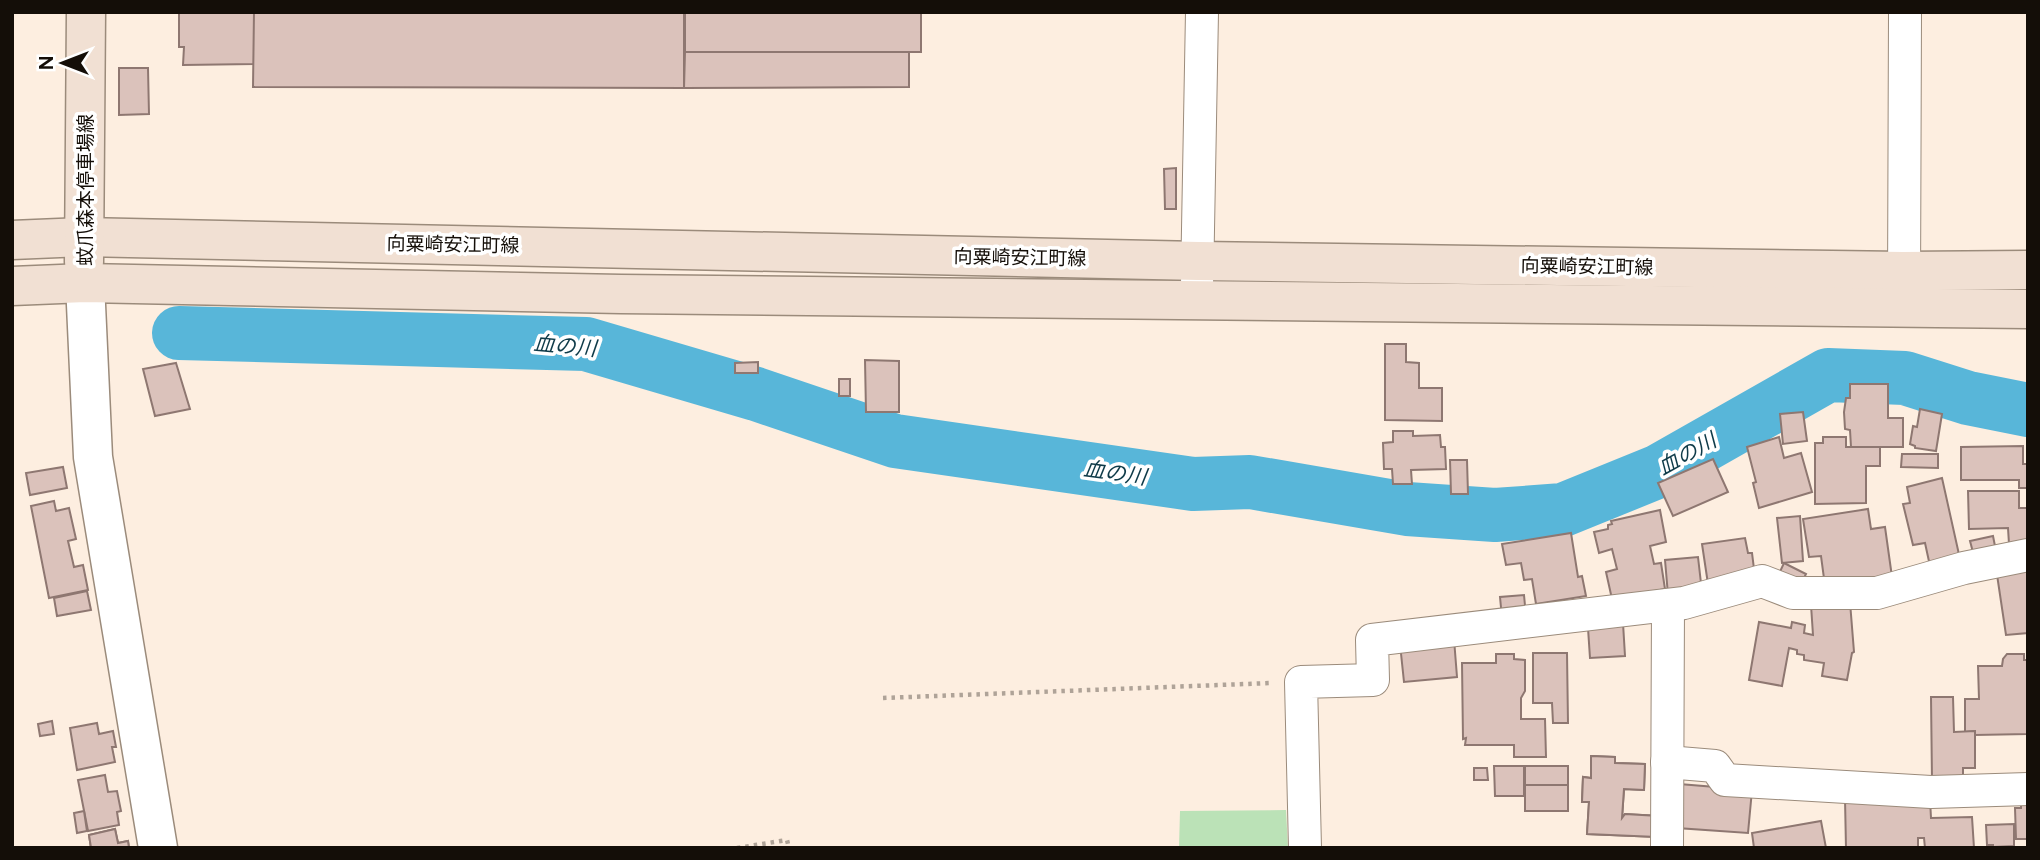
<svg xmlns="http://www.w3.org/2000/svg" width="2040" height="860" font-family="Figtree,'Noto Sans JP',sans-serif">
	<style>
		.green { fill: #bbe2b7 }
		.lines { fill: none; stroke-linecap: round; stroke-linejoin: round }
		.river { stroke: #58b6d9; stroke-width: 54 }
		.building { fill: #dbc2bb; stroke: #8e7771; stroke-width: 2 }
		.minor-casing { stroke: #9b8b7b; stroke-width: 34 }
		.tertiary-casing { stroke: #9b8b7b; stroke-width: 41 }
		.secondary-casing { stroke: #9b8b7b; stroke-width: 41 }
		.path { stroke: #afa398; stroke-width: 4.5; stroke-dasharray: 3.5 5; stroke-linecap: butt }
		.minor { stroke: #fff; stroke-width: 32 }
		.tertiary { stroke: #fff; stroke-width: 38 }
		.secondary { stroke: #f1e0d3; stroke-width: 38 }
		.labels { text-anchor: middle; stroke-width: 7; stroke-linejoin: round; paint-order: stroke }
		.street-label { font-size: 19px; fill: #140e08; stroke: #fff }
		.water-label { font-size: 21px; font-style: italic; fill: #0f3b49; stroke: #fff }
	</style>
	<rect width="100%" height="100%" fill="#fdeee0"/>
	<polygon class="green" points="1286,810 1288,848 1179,848 1180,811"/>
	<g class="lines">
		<polyline class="river" points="179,333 586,344 756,394 895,441 1193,484 1250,482 1407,509 1495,515 1563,510 1659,471 1828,375 1905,378 1968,398 2028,410"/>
	</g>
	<g class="building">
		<polygon points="179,12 254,12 254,64 183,65 184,47 179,47"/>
		<polygon points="254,12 684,12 684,88 253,87"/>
		<rect x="685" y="12" width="236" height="40"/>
		<polygon points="685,52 909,52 909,87 684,88"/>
		<polygon points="119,68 148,68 149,114 119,115"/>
		<polygon points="1176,168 1176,209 1165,209 1164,169"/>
		<polygon points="1385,344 1406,344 1406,362 1419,363 1419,388 1442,388 1442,421 1385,420"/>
		<polygon points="865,360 899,361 899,412 866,412"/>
		<polygon points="758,362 758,373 735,373 735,363"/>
		<polygon points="176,363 190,409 155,416 143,369"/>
		<rect x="839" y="379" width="11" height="17"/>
		<polygon points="1850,384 1888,384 1888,418 1903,418 1903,447 1851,447 1850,430 1845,429 1844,412 1846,398 1850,398"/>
		<polygon points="1920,409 1942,414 1936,451 1915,448 1915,446 1910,444 1913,426 1917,427"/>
		<polygon points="1803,412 1807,441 1783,444 1780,414"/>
		<polygon points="1393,431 1413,431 1413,436 1440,435 1441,447 1445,447 1446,469 1411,470 1412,484 1393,484 1392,469 1384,469 1383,443 1393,442"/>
		<polygon points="1779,437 1784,458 1801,453 1812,492 1759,508 1753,483 1756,482 1747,447"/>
		<polygon points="1823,437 1846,437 1846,447 1880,447 1880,466 1866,466 1866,503 1815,504 1815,443 1823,443"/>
		<polygon points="2023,446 2023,464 2028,464 2028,488 2019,488 2019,480 1961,480 1961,447"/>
		<polygon points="1902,454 1938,454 1938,468 1901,467"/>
		<polygon points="1713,459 1728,492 1673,516 1658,483"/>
		<polygon points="1450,460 1467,460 1468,494 1451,494"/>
		<polygon points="63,467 67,488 30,495 26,473"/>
		<polygon points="1942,478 1960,559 1930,566 1925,543 1913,545 1903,504 1910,503 1907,487"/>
		<polygon points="1968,491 2019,491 2019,508 2028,508 2028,543 2009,544 2008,528 1969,529"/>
		<polygon points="54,501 56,511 69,508 76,539 68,541 74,567 83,565 88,590 49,598 31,506"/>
		<polygon points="1868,509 1871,529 1885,527 1892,577 1825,586 1821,556 1809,557 1803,519"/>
		<polygon points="1660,510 1666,542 1650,546 1654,564 1661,563 1665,589 1612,599 1606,572 1617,569 1612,549 1599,553 1594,532 1608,529 1608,525 1612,524 1611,521"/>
		<polygon points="1800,516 1803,561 1782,563 1777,518"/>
		<polygon points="1571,533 1578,577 1582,576 1586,596 1536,604 1532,579 1524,580 1521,563 1506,565 1502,544"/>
		<polygon points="1993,536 1996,551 1974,556 1970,541"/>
		<polygon points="1745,538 1748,553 1752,553 1755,577 1708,584 1702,544"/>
		<polygon points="1698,557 1702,592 1668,595 1665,560"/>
		<polygon points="2028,561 2028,633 2006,635 1996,568"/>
		<polygon points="1784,563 1806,574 1799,588 1777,578"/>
		<polygon points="87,591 91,610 57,616 54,598"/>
		<polygon points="1524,595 1526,616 1502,618 1500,597"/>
		<polygon points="1850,602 1854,652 1852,653 1847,680 1822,676 1824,663 1804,660 1804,655 1797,654 1797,650 1789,648 1782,686 1749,680 1759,622 1791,628 1792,622 1805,625 1804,633 1813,635 1811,605"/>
		<polygon points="1623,623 1625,656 1590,658 1588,628"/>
		<polygon points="1454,639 1457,677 1404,682 1400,644"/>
		<polygon points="1533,653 1567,653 1568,723 1553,723 1552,703 1533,703"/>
		<polygon points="1496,654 1514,654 1514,659 1525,660 1525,691 1521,698 1521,719 1545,719 1546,757 1514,757 1514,745 1465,745 1466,738 1463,739 1462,663 1496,663"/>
		<polygon points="2007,654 2024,654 2024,660 2028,660 2028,734 1975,735 1975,731 1965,732 1965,699 1979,699 1978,666 2002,666 2003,659"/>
		<polygon points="1931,697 1953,697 1954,732 1975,731 1975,768 1963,768 1963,780 1932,781"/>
		<polygon points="52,721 54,734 40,736 38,724"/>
		<polygon points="97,723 99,734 113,731 116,747 112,747 115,762 77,770 70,728"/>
		<polygon points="1591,756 1615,757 1615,763 1645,764 1644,790 1624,789 1622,818 1625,814 1659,816 1657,837 1587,834 1589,802 1582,802 1583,777 1591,778"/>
		<polygon points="1591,756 1615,757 1615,763 1645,764 1644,790 1624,789 1622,818 1625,814 1659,816 1657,837 1587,834 1589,802 1582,802 1583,777 1591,778"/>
		<polygon points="1494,766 1524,766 1524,796 1495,796"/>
		<rect x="1525" y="766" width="43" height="19"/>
		<polygon points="1474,768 1487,768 1488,780 1474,780"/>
		<polygon points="105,775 108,792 117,791 121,811 117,812 119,825 88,831 78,780"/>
		<polygon points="1679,784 1752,790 1748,833 1677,828"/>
		<rect x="1525" y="785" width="43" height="26"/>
		<polygon points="2021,795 2028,795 2028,839 2016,839 2015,808 2021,808"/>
		<polygon points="1866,798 1867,804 1896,804 1930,799 1931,818 1972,817 1974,848 1925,848 1924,838 1918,838 1918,848 1846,848 1845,799"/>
		<polygon points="84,811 87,831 77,833 74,813"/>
		<polygon points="1821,821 1826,848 1754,848 1752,833"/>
		<polygon points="2014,824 2014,846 1993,847 1993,845 1987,845 1986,825"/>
		<polygon points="115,829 118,843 128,841 129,848 91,848 89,835"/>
		<polygon points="115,829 118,843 128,841 129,848 91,848 89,835"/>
	</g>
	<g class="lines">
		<defs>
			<g id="minor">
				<polyline points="1197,284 1202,12"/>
				<polyline points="1904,294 1905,12"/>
				<polyline points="1667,762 1715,766 1725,780 1931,792 2028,789"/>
				<polyline points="1305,848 1301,682 1373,680 1372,640 1684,603 1762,581 1793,593 1877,593 1964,568 2028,555"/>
				<polyline points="1667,848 1668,605"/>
			</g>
			<polyline id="tertiary" points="85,283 93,457 158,848"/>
			<g id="secondary">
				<polyline points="12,240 83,237 1199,261 1903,271 2028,270"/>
				<polyline points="84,262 86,12"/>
				<polyline points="12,286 85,283 621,294 2028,309"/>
			</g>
		</defs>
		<use href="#minor" class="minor-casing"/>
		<use href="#tertiary" class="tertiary-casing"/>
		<use href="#secondary" class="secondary-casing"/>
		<g class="path">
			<polyline points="883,698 1271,683"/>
			<polyline points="737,848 787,840 789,848"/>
		</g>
		<use href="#minor" class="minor"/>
		<use href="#tertiary" class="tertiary"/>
		<use href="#secondary" class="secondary"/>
	</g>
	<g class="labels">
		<g class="street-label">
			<text transform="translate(85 190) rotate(-90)" y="7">蚊爪森本停車場線</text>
			<text transform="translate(453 244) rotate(1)" y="7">向粟崎安江町線</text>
			<text transform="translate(1020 257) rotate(1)" y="7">向粟崎安江町線</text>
			<text transform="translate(1587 266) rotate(1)" y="7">向粟崎安江町線</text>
		</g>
		<g class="water-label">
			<text transform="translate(565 346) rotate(5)" y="7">血の川</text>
			<text transform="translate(1687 454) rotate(-29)" y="7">血の川</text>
			<text transform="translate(1115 473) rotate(8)" y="7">血の川</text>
		</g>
	</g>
	<rect width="2040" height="860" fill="none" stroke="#140e08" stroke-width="28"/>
	<g transform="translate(63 63) rotate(270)" stroke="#ffffff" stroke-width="5" paint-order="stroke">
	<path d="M0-5L12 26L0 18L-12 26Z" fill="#140e08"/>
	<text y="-10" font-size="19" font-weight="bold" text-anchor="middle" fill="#140e08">N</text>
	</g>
</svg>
